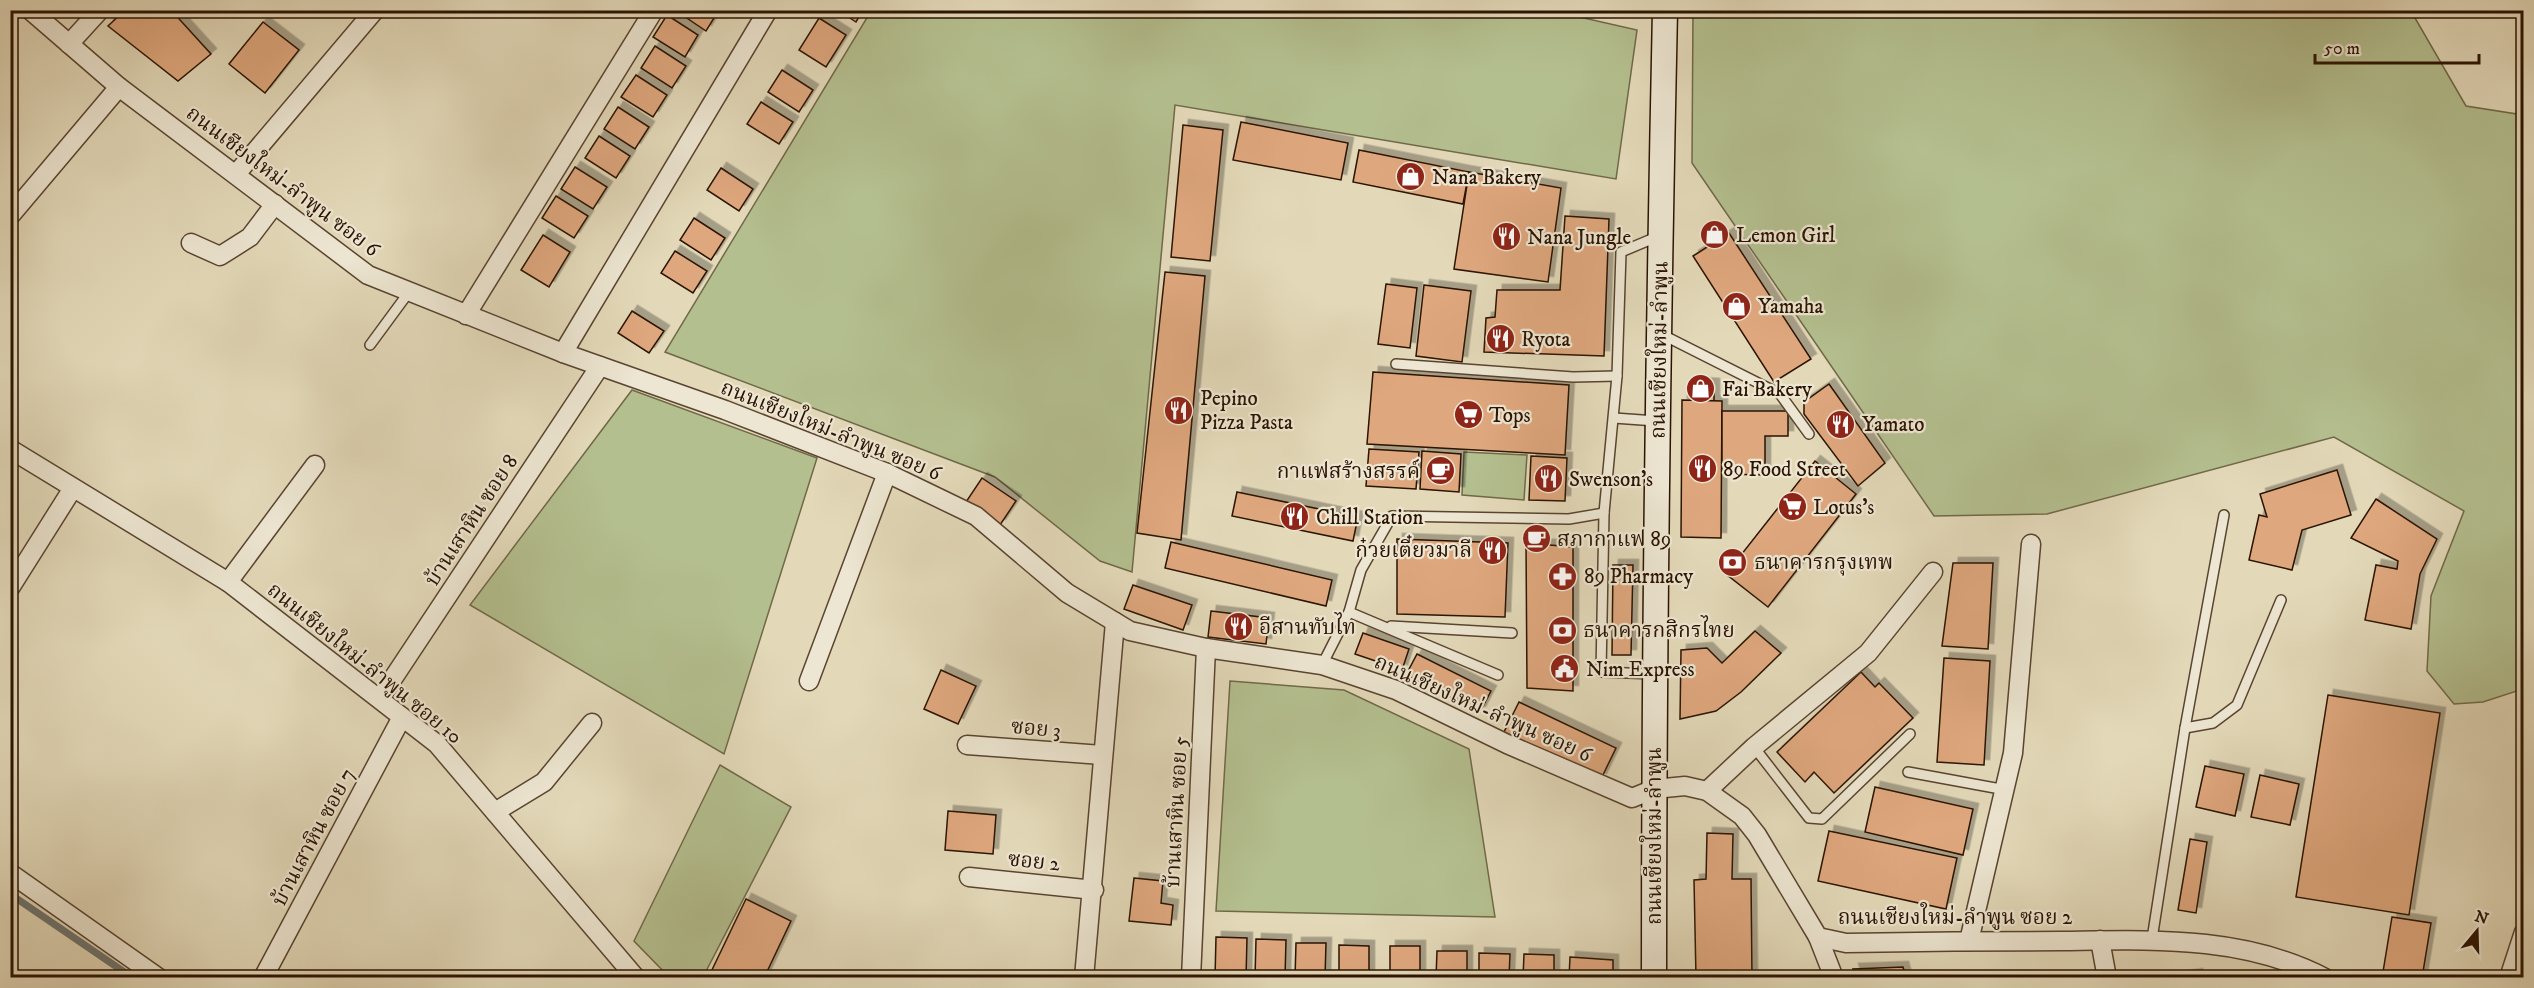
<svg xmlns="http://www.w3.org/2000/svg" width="2534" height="988" font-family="'IM FELL DW Pica','Noto Serif Thai',serif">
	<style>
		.green { fill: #b4bf8f; stroke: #706948; stroke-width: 1.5 }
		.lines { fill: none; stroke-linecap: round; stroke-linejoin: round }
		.stream { stroke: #6d7570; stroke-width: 7 }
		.building { fill: #dfa77e; stroke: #2b1302; stroke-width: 1.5; filter: url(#shadow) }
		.lane-casing { stroke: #594430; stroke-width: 12 }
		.street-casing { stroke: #594430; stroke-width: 21 }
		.secondary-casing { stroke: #2b1302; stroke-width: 27 }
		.lane { stroke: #ede6d2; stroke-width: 9 }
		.street { stroke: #ede6d2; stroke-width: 18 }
		.secondary { stroke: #ede6d2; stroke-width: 24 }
		.labels { text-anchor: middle; stroke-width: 4.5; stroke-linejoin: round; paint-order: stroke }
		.poi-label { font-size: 21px; fill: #2b1302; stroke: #ede6d2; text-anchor: start }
		.street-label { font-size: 21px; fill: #2b1302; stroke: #ede6d2 }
	</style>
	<defs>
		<filter id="shadow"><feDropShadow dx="5.5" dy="-5.5" stdDeviation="0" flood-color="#0004"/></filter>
	</defs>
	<rect width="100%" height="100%" fill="#e3d9b9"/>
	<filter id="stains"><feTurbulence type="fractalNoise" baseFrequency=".00333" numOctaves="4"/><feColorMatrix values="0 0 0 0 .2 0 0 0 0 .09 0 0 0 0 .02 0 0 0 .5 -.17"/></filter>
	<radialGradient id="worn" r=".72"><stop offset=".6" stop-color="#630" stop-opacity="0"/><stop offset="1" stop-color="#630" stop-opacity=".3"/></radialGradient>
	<g class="green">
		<polygon points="1567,10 1571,15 1637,30 1616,179 1175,105 1132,572 1100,561 995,477 665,352 871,11"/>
		<polygon points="1693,11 2411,11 2466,106 2523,115 2523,689 2483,702 2454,704 2427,671 2431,596 2464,511 2334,437 2047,514 1934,516 1692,163"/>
		<polygon points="632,390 817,458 724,754 470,605"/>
		<polygon points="1464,452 1527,455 1524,500 1462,495"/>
		<polygon points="1230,681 1344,690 1469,749 1495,917 1216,911"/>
		<polygon points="720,765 791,807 703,977 669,977 634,941"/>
	</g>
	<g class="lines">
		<polyline class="stream" points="10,894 133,978"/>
	</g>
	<g class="building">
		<polygon points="125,10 171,10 211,54 178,81 108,26"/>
		<polygon points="675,10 719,10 706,31"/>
		<polygon points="838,10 863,10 856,22"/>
		<polygon points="667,15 698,35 685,57 653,37"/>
		<polygon points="819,18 846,35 826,67 799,50"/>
		<polygon points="263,22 299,50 265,93 229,64"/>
		<polygon points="655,46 686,66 672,88 641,68"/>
		<polygon points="782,70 813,90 799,112 768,92"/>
		<polygon points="636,75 667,95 653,117 621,97"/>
		<polygon points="761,102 793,122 779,144 747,124"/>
		<polygon points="618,107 649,127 635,149 604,129"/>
		<polygon points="1241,122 1348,143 1341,180 1233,160"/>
		<polygon points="1183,125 1223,130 1210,261 1171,257"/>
		<polygon points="599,136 630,156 616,178 585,158"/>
		<polygon points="1359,150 1469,172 1463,204 1353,182"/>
		<polygon points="575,167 607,187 593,209 561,189"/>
		<polygon points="721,168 753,189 739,211 707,190"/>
		<polygon points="1469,172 1561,188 1548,282 1454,269"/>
		<polygon points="556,196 588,216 574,238 542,218"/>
		<polygon points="1565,216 1609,219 1604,356 1484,352 1486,318 1495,317 1497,290 1560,290"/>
		<polygon points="694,218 725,238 711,260 680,240"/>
		<polygon points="1729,233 1811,359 1774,382 1693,256"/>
		<polygon points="543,235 570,252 549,287 521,270"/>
		<polygon points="675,251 707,271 693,293 661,273"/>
		<polygon points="1165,272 1205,276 1181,540 1137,533"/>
		<polygon points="1386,284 1417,288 1410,348 1378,344"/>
		<polygon points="1424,285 1471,291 1462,362 1416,356"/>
		<polygon points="632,311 664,331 649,353 618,333"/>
		<polygon points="1373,372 1569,385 1565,455 1367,444"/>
		<polygon points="1698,383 1714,384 1714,404 1698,403"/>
		<polygon points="1829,384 1885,463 1858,486 1804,414 1804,402"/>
		<polygon points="1682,400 1722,401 1721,538 1681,537"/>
		<polygon points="1722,411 1788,411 1788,436 1765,436 1765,475 1722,474"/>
		<polygon points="1369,449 1419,452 1416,489 1366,486"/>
		<polygon points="1422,451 1461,454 1459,492 1420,489"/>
		<polygon points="1531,456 1567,458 1565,501 1529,500"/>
		<polygon points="1815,461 1856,494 1768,607 1726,574"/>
		<polygon points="2337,470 2351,515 2302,530 2292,570 2249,560 2259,515 2267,517 2260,494"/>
		<polygon points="982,478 1016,501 1000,525 966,502"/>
		<polygon points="1237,492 1358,517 1353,541 1232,516"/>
		<polygon points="2376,499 2437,539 2420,574 2411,629 2365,620 2376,565 2397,569 2398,561 2351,538"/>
		<polygon points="1528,535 1541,536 1541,544 1528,543"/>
		<polygon points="1397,539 1508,543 1505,617 1397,614"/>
		<polygon points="1171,542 1332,580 1326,606 1165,568"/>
		<polygon points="1526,543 1573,547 1573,691 1527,688"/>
		<polygon points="1953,563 1993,563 1988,649 1942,646"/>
		<polygon points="1613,565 1633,565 1631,655 1612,655"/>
		<polygon points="1133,585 1192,605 1183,630 1124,609"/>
		<polygon points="1211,611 1269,618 1266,644 1208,637"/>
		<polygon points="1755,631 1781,653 1741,692 1716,711 1680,719 1681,650 1707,648 1722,663"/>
		<polygon points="1363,633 1409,649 1402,670 1355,654"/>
		<polygon points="1417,654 1491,691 1480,712 1406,675"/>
		<polygon points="1944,658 1990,661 1984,765 1937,762"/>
		<polygon points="941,670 976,686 958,724 924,709"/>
		<polygon points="1861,672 1875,687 1879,683 1913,718 1834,793 1814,772 1805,782 1777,752"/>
		<polygon points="2328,695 2440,713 2409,915 2296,897"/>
		<polygon points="1519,702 1616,748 1601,779 1504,732"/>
		<polygon points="2205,766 2244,774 2235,816 2196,807"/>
		<polygon points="2260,775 2299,784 2290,825 2251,817"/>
		<polygon points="1875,787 1973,809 1963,855 1865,832"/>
		<polygon points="948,811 996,815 993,854 945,850"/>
		<polygon points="1829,831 1957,858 1946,909 1818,881"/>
		<polygon points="1707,833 1733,834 1732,879 1751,879 1752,978 1696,978 1694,880 1706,879"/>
		<polygon points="2190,839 2207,842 2196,913 2178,910"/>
		<polygon points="1134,878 1163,881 1161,903 1173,905 1171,925 1129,921"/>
		<polygon points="746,899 791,921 764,978 722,978 711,972"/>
		<polygon points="2392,917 2431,923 2422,978 2382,978"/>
		<polygon points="1216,937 1247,938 1246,978 1215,978"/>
		<polygon points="1256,939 1286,940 1285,978 1255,978"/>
		<polygon points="1296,943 1326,943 1325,978 1295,978"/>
		<polygon points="1339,945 1369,946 1369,978 1339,978"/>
		<rect x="1390" y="946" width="30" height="32"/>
		<polygon points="1437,951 1467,951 1467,978 1436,978"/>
		<polygon points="1479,953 1510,954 1509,978 1479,978"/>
		<polygon points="1524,954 1554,955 1554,978 1523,978"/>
		<polygon points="1570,957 1613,960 1613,978 1569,978"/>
		<polygon points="1903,967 1906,978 1856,978 1853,969"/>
		<polygon points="2197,974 2198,978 2169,978"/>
	</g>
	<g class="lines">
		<defs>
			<g id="lane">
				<polyline points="1661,334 1780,394 1809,434"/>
				<polyline points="370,345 409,292"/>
				<polyline points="1396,364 1573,377 1617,376"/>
				<polyline points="1614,418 1656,421"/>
				<polyline points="1349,612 1498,675"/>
				<polyline points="1391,626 1512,633"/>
				<polyline points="1322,665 1349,612 1361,570 1392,516 1569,519 1604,513"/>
				<polyline points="1654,674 1601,672 1604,513 1617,376 1621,252 1659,236"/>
				<polyline points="2185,728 2213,723 2237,705 2281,600"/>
				<polyline points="1754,747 1809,818 1822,819 1910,734"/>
				<polyline points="1908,772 2006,790"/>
				<polyline points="2152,939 2185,728 2224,515"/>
			</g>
			<g id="street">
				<path d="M30 10 119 87 368 275 563 353 725 410 887 473 976 516 1067 593 1130 631 1206 648 1322 665 1396 690 1507 744 1632 798 1654 789 1685 786 1707 791 1742 816 1757 835 1818 937 1846 943C1918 942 1989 941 2061 941 2150 940 2243 935 2325 978"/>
				<polyline points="69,44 100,10"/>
				<polyline points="237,173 375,10"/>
				<polyline points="10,216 119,87"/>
				<polyline points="191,243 220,256 250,237 275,204"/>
				<polyline points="466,315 654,10"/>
				<polyline points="563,353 768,10"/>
				<polyline points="10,449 228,582 437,744 636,978"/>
				<polyline points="228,582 315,465"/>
				<polyline points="10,588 73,488"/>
				<polyline points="809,681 887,473"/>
				<polyline points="380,698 600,366"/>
				<polyline points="967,745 1102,755"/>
				<polyline points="1707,791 1754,747 1868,653 1933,572"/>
				<polyline points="495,812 544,782 592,723"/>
				<polyline points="10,873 159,978"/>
				<polyline points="969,877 1094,890"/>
				<polyline points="1818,937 1834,978"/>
				<polyline points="2100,940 2107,978"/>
				<polyline points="1969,941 2013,753 2031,544"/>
				<polyline points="263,978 402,717"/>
				<polyline points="1084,978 1115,622"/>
				<polyline points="1191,978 1206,648"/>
				<polyline points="2509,978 2524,932"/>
			</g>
			<path id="secondary" d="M1654 978C1654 655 1658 333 1665 10"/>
		</defs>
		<use href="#lane" class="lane-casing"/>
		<use href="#street" class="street-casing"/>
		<use href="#secondary" class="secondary-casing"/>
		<use href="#lane" class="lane"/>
		<use href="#street" class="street"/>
		<use href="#secondary" class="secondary"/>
	</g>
	<defs>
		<symbol id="shop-disc" viewBox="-11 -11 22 22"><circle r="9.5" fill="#8f2418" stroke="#ede6d2"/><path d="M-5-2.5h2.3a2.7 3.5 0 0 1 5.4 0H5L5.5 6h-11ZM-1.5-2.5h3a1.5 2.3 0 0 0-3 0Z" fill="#fff"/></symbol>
		<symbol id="restaurant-disc" viewBox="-11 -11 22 22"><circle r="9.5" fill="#8f2418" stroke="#ede6d2"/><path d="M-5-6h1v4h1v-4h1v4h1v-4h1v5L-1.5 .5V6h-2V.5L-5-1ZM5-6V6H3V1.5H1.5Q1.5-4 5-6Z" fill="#fff"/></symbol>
		<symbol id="supermarket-disc" viewBox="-11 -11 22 22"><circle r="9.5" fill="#8f2418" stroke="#ede6d2"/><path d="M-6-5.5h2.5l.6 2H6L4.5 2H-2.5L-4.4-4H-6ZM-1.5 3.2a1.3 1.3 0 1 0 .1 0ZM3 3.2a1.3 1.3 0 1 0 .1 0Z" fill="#fff"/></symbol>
		<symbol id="cafe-disc" viewBox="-11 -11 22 22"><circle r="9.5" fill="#8f2418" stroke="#ede6d2"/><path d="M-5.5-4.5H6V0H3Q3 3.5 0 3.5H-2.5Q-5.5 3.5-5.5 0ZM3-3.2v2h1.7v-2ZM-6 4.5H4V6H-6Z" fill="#fff"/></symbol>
		<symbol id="bank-disc" viewBox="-11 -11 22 22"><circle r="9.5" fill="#8f2418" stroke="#ede6d2"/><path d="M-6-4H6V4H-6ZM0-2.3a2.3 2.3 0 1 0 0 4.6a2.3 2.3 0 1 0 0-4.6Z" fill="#fff"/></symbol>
		<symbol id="pharmacy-disc" viewBox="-11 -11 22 22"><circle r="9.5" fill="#8f2418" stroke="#ede6d2"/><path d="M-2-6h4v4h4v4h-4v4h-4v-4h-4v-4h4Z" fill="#fff"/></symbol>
		<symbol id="civic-disc" viewBox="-11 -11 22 22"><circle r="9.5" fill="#8f2418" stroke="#ede6d2"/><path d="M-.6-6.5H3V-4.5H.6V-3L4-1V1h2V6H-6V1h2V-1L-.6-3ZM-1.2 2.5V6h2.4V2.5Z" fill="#fff"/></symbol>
	</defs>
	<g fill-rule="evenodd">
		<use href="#shop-disc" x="1394" y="160" width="33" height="33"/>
		<use href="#shop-disc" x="1698" y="218" width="33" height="33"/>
		<use href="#restaurant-disc" x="1490" y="220" width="33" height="33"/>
		<use href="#shop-disc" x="1720" y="290" width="33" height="33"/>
		<use href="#restaurant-disc" x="1484" y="322" width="33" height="33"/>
		<use href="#shop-disc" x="1684" y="372" width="33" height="33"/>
		<use href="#restaurant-disc" x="1162" y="394" width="33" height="33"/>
		<use href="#supermarket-disc" x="1452" y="398" width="33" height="33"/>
		<use href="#restaurant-disc" x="1824" y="408" width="33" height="33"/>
		<use href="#restaurant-disc" x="1686" y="452" width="33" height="33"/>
		<use href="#cafe-disc" x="1424" y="454" width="33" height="33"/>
		<use href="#restaurant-disc" x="1532" y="462" width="33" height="33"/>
		<use href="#supermarket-disc" x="1776" y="490" width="33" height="33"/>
		<use href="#restaurant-disc" x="1278" y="500" width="33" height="33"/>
		<use href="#cafe-disc" x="1520" y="522" width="33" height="33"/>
		<use href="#restaurant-disc" x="1476" y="534" width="33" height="33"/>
		<use href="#bank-disc" x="1716" y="546" width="33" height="33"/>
		<use href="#pharmacy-disc" x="1546" y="560" width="33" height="33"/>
		<use href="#restaurant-disc" x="1222" y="610" width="33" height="33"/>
		<use href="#bank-disc" x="1546" y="614" width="33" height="33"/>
		<use href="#civic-disc" x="1548" y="652" width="33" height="33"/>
	</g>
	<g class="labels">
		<g class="poi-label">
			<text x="1432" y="184">Nana Bakery</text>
			<text x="1736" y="242">Lemon Girl</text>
			<text x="1527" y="244">Nana Jungle</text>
			<text x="1758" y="313">Yamaha</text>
			<text x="1521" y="346">Ryota</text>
			<text x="1722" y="396">Fai Bakery</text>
			<text x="1200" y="405">Pepino<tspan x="1200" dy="24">Pizza Pasta</tspan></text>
			<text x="1489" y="422">Tops</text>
			<text x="1862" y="431">Yamato</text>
			<text x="1723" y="476">89 Food Street</text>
			<text x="1420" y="478" text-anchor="end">กาแฟสร้างสรรค์</text>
			<text x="1569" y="486">Swenson's</text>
			<text x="1813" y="514">Lotus's</text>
			<text x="1316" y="524">Chill Station</text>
			<text x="1557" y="546">สภากาแฟ 89</text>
			<text x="1472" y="557" text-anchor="end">ก๋วยเตี๋ยวมาลี</text>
			<text x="1754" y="569">ธนาคารกรุงเทพ</text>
			<text x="1584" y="583">89 Pharmacy</text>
			<text x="1259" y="634">อีสานทับไท</text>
			<text x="1583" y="637">ธนาคารกสิกรไทย</text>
			<text x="1586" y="676">Nim Express</text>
		</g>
		<g class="street-label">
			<text transform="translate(283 181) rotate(37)" y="7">ถนนเชียงใหม่-ลำพูน ซอย 6</text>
			<text transform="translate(1659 350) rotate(-89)" y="7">ถนนเชียงใหม่-ลำพูน</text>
			<text transform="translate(831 430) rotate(22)" y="7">ถนนเชียงใหม่-ลำพูน ซอย 6</text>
			<text transform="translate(471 520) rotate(-57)" y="7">บ้านเสาหิน ซอย 8</text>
			<text transform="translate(365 663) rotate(39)" y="7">ถนนเชียงใหม่-ลำพูน ซอย 10</text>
			<text transform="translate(1483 708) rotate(24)" y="7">ถนนเชียงใหม่-ลำพูน ซอย 6</text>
			<text transform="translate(1036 728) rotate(5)" y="7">ซอย 3</text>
			<text transform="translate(1176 812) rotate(-87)" y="7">บ้านเสาหิน ซอย 5</text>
			<text transform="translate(1654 836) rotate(-90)" y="7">ถนนเชียงใหม่-ลำพูน</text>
			<text transform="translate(313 837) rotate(-62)" y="7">บ้านเสาหิน ซอย 7</text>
			<text transform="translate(1034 861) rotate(6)" y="7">ซอย 2</text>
			<text x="1955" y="924">ถนนเชียงใหม่-ลำพูน ซอย 2</text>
		</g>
	</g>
	<rect width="2534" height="988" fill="none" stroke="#e3d9b9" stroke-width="36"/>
	<rect x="12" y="12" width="2510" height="964" fill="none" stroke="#2b1302" stroke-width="3"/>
	<rect x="18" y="18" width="2498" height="952" fill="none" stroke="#2b1302" stroke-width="1.5"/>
	<g transform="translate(2477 931) rotate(19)" stroke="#ede6d2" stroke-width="4.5" paint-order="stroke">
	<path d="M0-4.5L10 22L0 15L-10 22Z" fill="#2b1302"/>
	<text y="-9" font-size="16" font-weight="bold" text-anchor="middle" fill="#2b1302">N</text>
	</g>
	<path d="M2315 54v9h164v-9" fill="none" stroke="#2b1302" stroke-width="3"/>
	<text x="2324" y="54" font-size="18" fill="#2b1302" stroke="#ede6d2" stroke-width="4.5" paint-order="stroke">50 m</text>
	<rect width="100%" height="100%" filter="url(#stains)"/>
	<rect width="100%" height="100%" fill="url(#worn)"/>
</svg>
